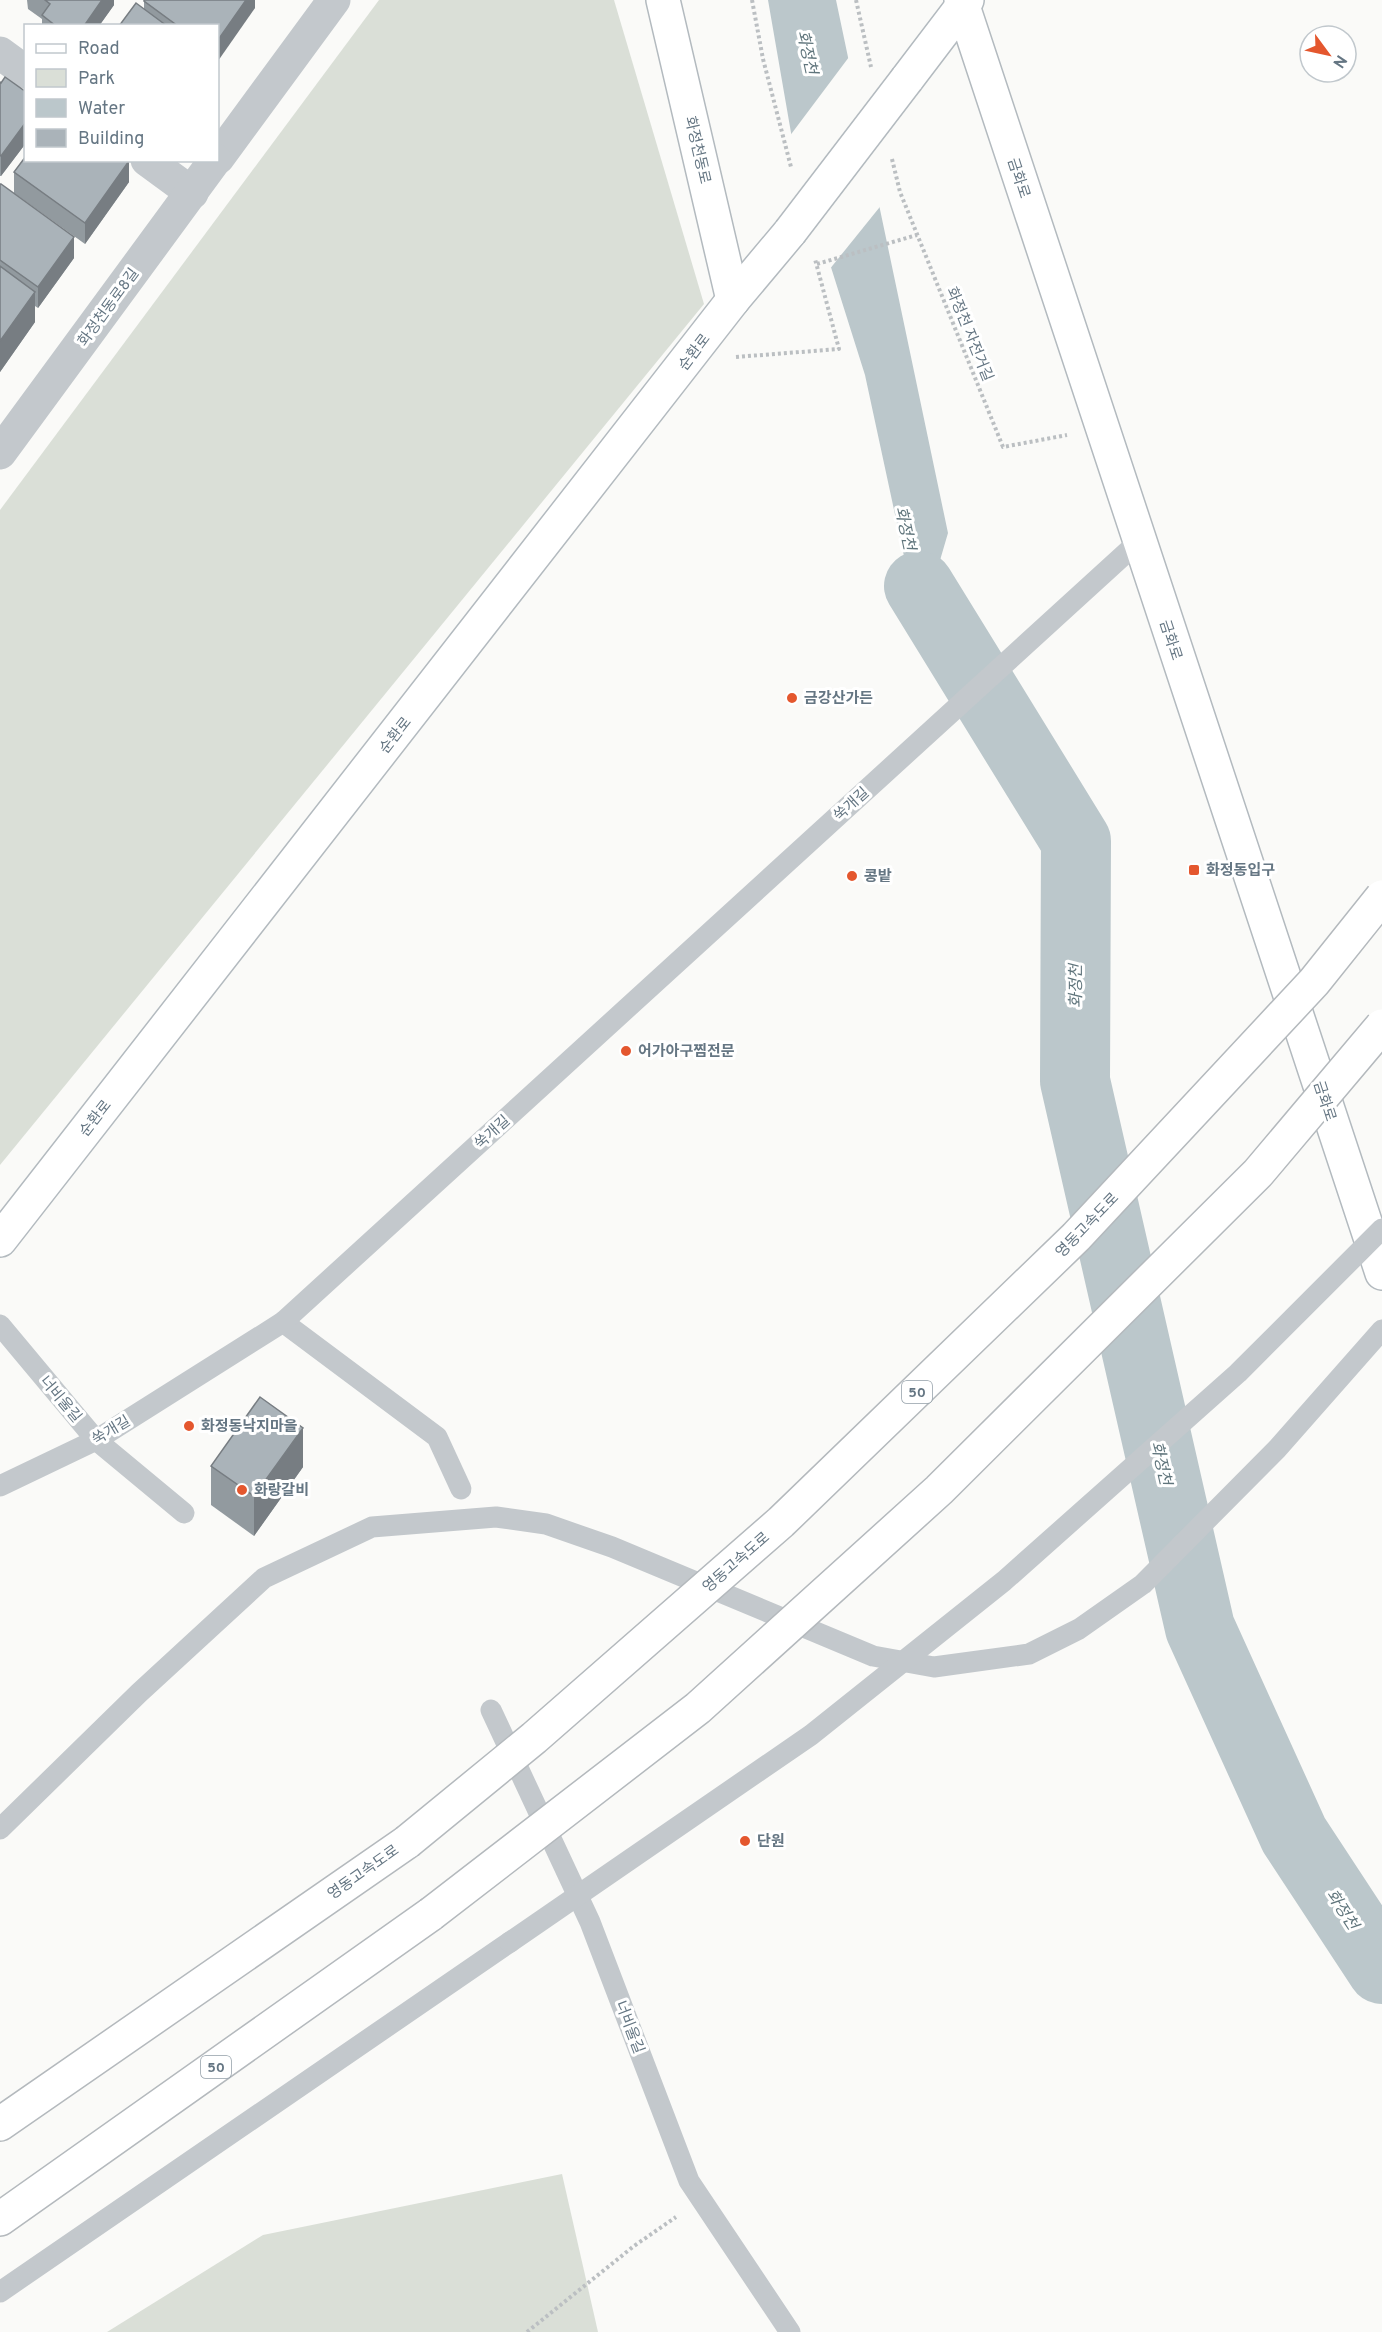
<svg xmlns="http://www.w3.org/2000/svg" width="1382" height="2332" font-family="Overpass,'Noto Sans KR',sans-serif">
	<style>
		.green { fill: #dadfd7 }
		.water { fill: #bbc7cb }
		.pier { fill: #fafaf8 }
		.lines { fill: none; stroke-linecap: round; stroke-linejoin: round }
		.river { stroke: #bbc7cb; stroke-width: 70 }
		.secondary-casing { stroke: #b3babf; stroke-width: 36 }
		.highway-casing { stroke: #b4b9bd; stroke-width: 36 }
		.path { stroke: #bbbfc2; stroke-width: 4; stroke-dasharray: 3 3; stroke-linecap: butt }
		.lane { stroke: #c3c8cc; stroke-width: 21 }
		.street { stroke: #c3c8cc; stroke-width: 33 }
		.secondary { stroke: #fff; stroke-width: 33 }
		.highway { stroke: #fff; stroke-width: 33 }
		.secondary-bridge-casing { stroke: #b3babf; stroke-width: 36; stroke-linecap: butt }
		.highway-bridge-casing { stroke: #b4b9bd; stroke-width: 36; stroke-linecap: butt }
		.lane-bridge { stroke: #c3c8cc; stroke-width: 21 }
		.secondary-bridge { stroke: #fff; stroke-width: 33 }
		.highway-bridge { stroke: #fff; stroke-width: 33 }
		.wall { fill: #929a9f }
		.shaded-wall { fill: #777d82 }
		.building { fill: #aab3b9; stroke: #777d82; stroke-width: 1.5 }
		.poi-dot { fill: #e4572e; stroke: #fff; stroke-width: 2 }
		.labels { text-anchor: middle; stroke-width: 6; stroke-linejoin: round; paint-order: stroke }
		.shield { fill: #fff; stroke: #939fa8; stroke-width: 1.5 }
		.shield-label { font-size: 14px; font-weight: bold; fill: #657683 }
		.street-label { font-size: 15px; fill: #657683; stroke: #fff }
		.poi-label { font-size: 15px; font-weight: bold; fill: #657683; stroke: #fff; text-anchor: start }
		.water-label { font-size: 16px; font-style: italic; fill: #60757c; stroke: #fff }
	</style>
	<rect width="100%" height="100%" fill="#fafaf8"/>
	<g class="green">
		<polygon points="379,0 614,0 704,304 0,1165 0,510"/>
		<polygon points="562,2174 598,2332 107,2332 263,2235"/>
	</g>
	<polygon class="water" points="768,0 836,0 948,533 936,574 977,659 966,675 913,598 865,375 794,150"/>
	<polygon class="pier" points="852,53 883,203 829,270 789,137"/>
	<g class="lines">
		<polyline class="river" points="919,586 1076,841 1075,1081 1200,1628 1294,1835 1382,1969"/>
		<defs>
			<g id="secondary">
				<polyline points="663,0 733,300"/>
				<polyline points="961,0 1382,1273"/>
				<polyline points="907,79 967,0"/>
				<polyline points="0,1240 733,300 790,232"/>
			</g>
			<g id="highway">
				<polyline points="0,2124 407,1842"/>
				<polyline points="0,2219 431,1914"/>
			</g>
		</defs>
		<use href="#secondary" class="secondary-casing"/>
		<use href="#highway" class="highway-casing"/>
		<g class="path">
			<polyline points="752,0 763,59 791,167"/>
			<polyline points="856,0 871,67"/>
			<polyline points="892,159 900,192 1003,447 1067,435"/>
			<polyline points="817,264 917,235"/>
			<polyline points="736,357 839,349 815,259"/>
			<polyline points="527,2332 634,2246 676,2217"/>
		</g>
		<g class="lane">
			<polyline points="283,1322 437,1437 461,1489"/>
			<polyline points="0,1325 96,1440 184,1513"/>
			<polyline points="0,1486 96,1440 283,1322 1138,542"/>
			<polyline points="491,1710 590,1922 689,2181 790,2332"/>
			<polyline points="0,1829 139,1693 264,1578 372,1527 496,1517 546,1524 612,1547 873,1656 934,1667 1029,1654 1079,1629 1143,1584 1277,1449 1382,1330"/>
			<polyline points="0,2292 510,1942"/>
		</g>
		<g class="street">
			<polyline points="0,53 26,72"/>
			<polyline points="218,158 334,0"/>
			<polyline points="147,160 192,193"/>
			<polyline points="0,453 215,160"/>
		</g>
		<use href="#secondary" class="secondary"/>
		<use href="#highway" class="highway"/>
		<defs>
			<polyline id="secondary-bridge" points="790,232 907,79"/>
			<g id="highway-bridge">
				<polyline points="407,1842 534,1738 781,1522 1076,1237 1314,982 1382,897"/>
				<polyline points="431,1914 698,1708 939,1490 1258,1173 1382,1026"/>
			</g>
		</defs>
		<use href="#secondary-bridge" class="secondary-bridge-casing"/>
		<use href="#highway-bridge" class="highway-bridge-casing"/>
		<polyline class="lane-bridge" points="510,1942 811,1735 1004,1581 1238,1373 1382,1229"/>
		<use href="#secondary-bridge" class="secondary-bridge"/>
		<use href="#highway-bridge" class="highway-bridge"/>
	</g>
	<g class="wall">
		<polygon points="27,0 114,0 114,5 99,26 42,26 42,19 28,9"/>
		<polygon points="255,0 255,8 218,26 119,26 144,9 144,1"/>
		<polygon points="0,82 26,92 26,143 1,176 0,176"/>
		<polygon points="14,172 129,182 85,244 14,193"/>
		<polygon points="0,184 74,258 38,308 35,306 35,322 0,372"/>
		<polygon points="211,1466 303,1467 254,1536 211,1505"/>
	</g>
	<g class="shaded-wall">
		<polygon points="102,0 114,0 114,5 99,26 84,26"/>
		<polygon points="246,0 255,0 255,8 218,61 218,40"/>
		<polygon points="26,122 26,143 1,176 1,156"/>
		<polygon points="129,161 129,182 85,244 85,223"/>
		<polygon points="74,237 74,258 38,308 38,287"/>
		<polygon points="35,292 35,322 0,372 0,341"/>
		<polygon points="303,1428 303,1467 254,1536 254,1496"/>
	</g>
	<g class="building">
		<polygon points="45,0 102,0 84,26 56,26 42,15 50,4"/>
		<polygon points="144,0 246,0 218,40 218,26 178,26 144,1"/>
		<polygon points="136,3 167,26 119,26"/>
		<polygon points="5,77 26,92 26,122 1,156 0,155 0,82 1,83"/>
		<polygon points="26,156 26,160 128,160 129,161 85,223 14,172"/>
		<polygon points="0,184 1,184 74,237 38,287 0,260"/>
		<polygon points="0,266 35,292 0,341"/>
		<polygon points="260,1397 303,1428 254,1496 211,1466"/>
	</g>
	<g class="poi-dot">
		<circle cx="792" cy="698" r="6"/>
		<rect x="1188" y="864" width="12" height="12" rx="3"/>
		<circle cx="852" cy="876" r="6"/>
		<circle cx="626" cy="1051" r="6"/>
		<circle cx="189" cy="1426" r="6"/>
		<circle cx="242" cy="1490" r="6"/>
		<circle cx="745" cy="1841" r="6"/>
	</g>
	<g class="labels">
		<g class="shield">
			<rect x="902" y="1381" width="30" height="22" rx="4.5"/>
			<rect x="201" y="2056" width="30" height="22" rx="4.5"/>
		</g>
		<g class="shield-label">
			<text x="917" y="1397">50</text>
			<text x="216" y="2072">50</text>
		</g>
		<g class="street-label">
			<text transform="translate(698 150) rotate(77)" y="5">화정천동로</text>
			<text transform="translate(1019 178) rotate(72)" y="5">금화로</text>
			<text transform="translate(108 307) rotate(-54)" y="5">화정천동로8길</text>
			<text transform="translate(970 334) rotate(68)" y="5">화정천 자전거길</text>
			<text transform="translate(694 352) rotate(-53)" y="5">순환로</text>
			<text transform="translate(1171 640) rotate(72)" y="5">금화로</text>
			<text transform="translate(395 735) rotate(-52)" y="5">순환로</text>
			<text transform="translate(851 804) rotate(-42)" y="5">쑥개길</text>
			<text transform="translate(1325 1101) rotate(72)" y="5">금화로</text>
			<text transform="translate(95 1118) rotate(-52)" y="5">순환로</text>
			<text transform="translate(492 1132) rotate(-42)" y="5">쑥개길</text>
			<text transform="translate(1087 1225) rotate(-46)" y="5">영동고속도로</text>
			<text transform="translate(61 1399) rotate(50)" y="5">너비울길</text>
			<text transform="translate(111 1430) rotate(-31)" y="5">쑥개길</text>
			<text transform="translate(736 1562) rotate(-41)" y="5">영동고속도로</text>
			<text transform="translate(363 1872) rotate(-35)" y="5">영동고속도로</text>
			<text transform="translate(630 2027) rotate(69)" y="5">너비울길</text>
		</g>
		<g class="poi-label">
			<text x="804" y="703">금강산가든</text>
			<text x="1206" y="875">화정동입구</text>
			<text x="864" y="881">콩밭</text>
			<text x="638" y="1056">어가아구찜전문</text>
			<text x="201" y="1431">화정동낙지마을</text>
			<text x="254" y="1495">화랑갈비</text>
			<text x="757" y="1846">단원</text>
		</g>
		<g class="water-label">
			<text transform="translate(808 52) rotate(78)" y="6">화정천</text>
			<text transform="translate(906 528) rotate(78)" y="6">화정천</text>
			<text transform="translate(1075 986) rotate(-90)" y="6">화정천</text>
			<text transform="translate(1162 1463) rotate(77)" y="6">화정천</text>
			<text transform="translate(1343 1909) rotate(57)" y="6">화정천</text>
		</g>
	</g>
	<rect x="24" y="24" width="195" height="138" fill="#ffffff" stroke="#c1c8cd" stroke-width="1.5"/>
	<rect x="36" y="44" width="30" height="9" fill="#ffffff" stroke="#c1c8cd" stroke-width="1.5"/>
	<text x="78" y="54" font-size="18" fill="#657683">Road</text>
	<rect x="36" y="69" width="30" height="18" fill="#dadfd7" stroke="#c1c8cd" stroke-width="1.5"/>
	<text x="78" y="84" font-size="18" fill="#657683">Park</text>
	<rect x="36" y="99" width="30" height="18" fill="#bbc7cb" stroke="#c1c8cd" stroke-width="1.5"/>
	<text x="78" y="114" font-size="18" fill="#657683">Water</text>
	<rect x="36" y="129" width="30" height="18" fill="#aab3b9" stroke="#c1c8cd" stroke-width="1.5"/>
	<text x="78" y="144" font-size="18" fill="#657683">Building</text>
	<g transform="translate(1328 54) rotate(123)"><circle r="28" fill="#ffffff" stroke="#c1c8cd" stroke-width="1.5"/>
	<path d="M0-4.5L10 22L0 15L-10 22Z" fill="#e4572e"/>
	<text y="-9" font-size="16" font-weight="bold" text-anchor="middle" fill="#657683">N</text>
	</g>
</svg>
